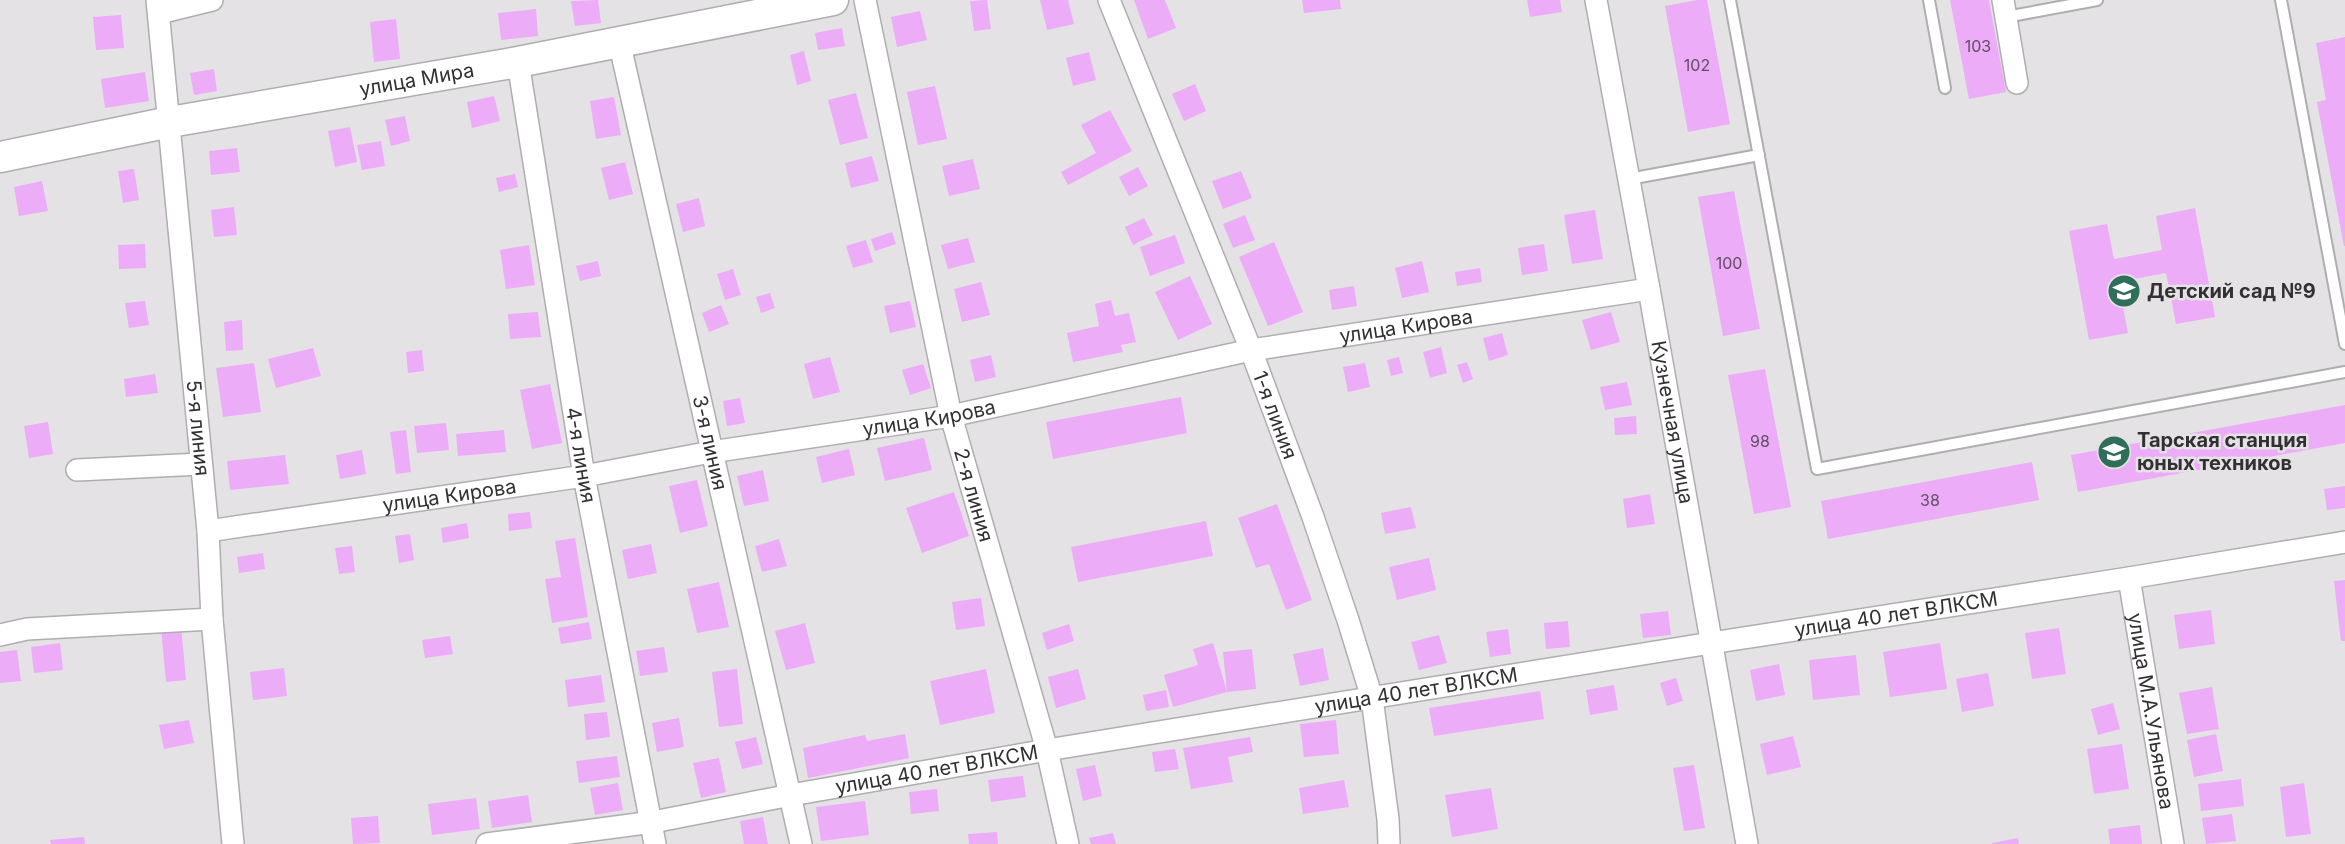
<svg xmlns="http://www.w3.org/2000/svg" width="2345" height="844" font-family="Inter,sans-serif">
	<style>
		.building { fill: #ecacf7 }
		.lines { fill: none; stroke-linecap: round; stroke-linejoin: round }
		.service-casing { stroke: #b0adb1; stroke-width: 14 }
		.minor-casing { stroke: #b0adb1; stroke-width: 24 }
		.secondary-casing { stroke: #b0adb1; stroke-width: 33 }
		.service { stroke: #fff; stroke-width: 10 }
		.minor { stroke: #fff; stroke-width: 21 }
		.secondary { stroke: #fff; stroke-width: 30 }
		.labels { text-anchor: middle; stroke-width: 5; stroke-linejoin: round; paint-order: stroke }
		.number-label { font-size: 16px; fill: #604f63 }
		.street-label { font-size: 20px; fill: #323032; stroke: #e5e2e6 }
		.poi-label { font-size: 20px; font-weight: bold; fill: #323032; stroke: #e5e2e6; text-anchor: start }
	</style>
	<rect width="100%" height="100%" fill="#e5e2e6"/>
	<g class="building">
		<polygon points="598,0 601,23 575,26 571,1"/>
		<polygon points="987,0 991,29 974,31 970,1"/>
		<polygon points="1040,0 1068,0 1074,24 1047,30"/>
		<polygon points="1134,0 1165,0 1176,28 1148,39"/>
		<polygon points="1302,0 1340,0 1341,9 1304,13"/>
		<polygon points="1527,0 1560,0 1562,12 1530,17"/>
		<polygon points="1697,0 1707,0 1730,124 1688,132 1665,6"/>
		<polygon points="1950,0 1989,0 2006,92 1969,99"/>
		<polygon points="536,9 538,36 501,40 498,13"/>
		<polygon points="920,11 927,40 897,47 891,17"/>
		<polygon points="121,15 124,48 96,50 93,17"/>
		<polygon points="396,19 400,59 374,62 370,22"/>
		<polygon points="842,28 845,46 818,50 815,33"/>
		<polygon points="2345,37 2345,246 2344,246 2317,102 2326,100 2316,43"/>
		<polygon points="804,51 811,81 797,85 790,55"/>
		<polygon points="1089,52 1096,80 1073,86 1066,58"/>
		<polygon points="214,69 217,91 194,95 190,73"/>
		<polygon points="145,72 149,101 105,108 101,79"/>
		<polygon points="1195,84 1206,111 1184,121 1172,94"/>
		<polygon points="935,86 947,139 918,145 907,92"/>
		<polygon points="856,93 868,138 840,145 828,100"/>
		<polygon points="494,96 500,121 472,128 467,102"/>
		<polygon points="614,97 621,135 596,139 590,101"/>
		<polygon points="1110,110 1132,151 1068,185 1061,172 1096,153 1081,125"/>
		<polygon points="405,116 410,141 391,146 385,120"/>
		<polygon points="350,127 357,162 335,167 328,131"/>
		<polygon points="381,141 385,166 362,170 357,145"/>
		<polygon points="237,148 240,172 211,175 209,151"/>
		<polygon points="872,156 879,181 851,188 845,163"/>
		<polygon points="973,159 980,189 949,196 942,166"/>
		<polygon points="625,162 633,194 609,200 601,168"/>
		<polygon points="1138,167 1148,186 1129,196 1119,177"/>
		<polygon points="134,169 139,200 123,203 118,171"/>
		<polygon points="1241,171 1252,198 1223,209 1212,181"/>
		<polygon points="515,174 518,187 499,192 496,178"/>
		<polygon points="42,181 48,211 19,216 14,187"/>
		<polygon points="1734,191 1760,329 1723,336 1698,197"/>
		<polygon points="699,198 705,226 683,232 676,204"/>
		<polygon points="234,207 237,235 214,237 211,210"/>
		<polygon points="2195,208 2215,317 2176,324 2166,273 2118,282 2128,333 2089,340 2069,231 2107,224 2114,259 2162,250 2156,216"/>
		<polygon points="1595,210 1603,259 1572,264 1564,215"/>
		<polygon points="1245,215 1255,240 1233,248 1223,224"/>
		<polygon points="1144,218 1153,235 1133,245 1125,227"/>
		<polygon points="892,232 896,244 875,251 871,239"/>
		<polygon points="1175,235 1185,263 1150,276 1140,247"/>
		<polygon points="968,238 975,262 948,269 941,245"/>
		<polygon points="866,240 873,262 853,268 846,246"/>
		<polygon points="1274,242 1303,312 1268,326 1239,257"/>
		<polygon points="145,244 146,268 119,269 118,245"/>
		<polygon points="1544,244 1548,271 1522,275 1518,248"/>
		<polygon points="529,245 535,285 506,289 500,250"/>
		<polygon points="598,261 601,276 580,281 576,266"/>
		<polygon points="1422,261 1429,292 1402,298 1395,268"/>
		<polygon points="1480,268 1482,282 1457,286 1455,272"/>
		<polygon points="733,269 741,295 725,300 717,274"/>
		<polygon points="1190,276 1212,324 1178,340 1155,292"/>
		<polygon points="981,282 990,315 962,322 954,289"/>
		<polygon points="1354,286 1357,306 1332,310 1329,290"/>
		<polygon points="770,293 775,308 761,313 756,297"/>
		<polygon points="1111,300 1115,316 1129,313 1136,342 1121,345 1123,352 1073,362 1067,333 1099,326 1095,304"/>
		<polygon points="145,301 149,325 129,328 125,303"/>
		<polygon points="910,301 916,327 890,333 884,306"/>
		<polygon points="721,305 729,324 709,332 702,313"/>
		<polygon points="538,312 541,337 510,339 508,314"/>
		<polygon points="1611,312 1620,342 1591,350 1582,320"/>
		<polygon points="242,320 243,350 226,351 224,322"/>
		<polygon points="1502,333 1508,355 1489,361 1483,338"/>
		<polygon points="1441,347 1447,373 1430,378 1423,352"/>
		<polygon points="313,348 321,376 276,388 268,359"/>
		<polygon points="422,350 424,371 408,373 406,352"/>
		<polygon points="991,355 996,377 975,382 970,360"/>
		<polygon points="830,357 840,392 813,399 804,364"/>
		<polygon points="1399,357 1403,373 1391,376 1387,360"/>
		<polygon points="1467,362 1473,379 1463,383 1457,365"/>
		<polygon points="254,363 261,412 223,417 216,368"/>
		<polygon points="1365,363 1370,387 1348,392 1343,367"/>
		<polygon points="923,364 931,388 910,395 902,370"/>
		<polygon points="1765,369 1791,507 1754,514 1728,375"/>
		<polygon points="155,374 158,393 126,397 124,379"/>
		<polygon points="1627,382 1632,405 1605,410 1600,387"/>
		<polygon points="550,384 562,443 532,449 520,390"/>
		<polygon points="1181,397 1187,433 1053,459 1046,422"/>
		<polygon points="740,398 745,423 727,426 723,401"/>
		<polygon points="2345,405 2345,443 2078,492 2071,455"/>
		<polygon points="1636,416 1637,434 1615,435 1614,418"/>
		<polygon points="48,422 53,454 29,458 24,426"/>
		<polygon points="446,423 449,450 417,453 414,426"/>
		<polygon points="406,430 411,472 396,474 390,432"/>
		<polygon points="504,430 506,452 458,456 456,434"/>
		<polygon points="924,438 932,470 885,481 877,448"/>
		<polygon points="849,449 855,475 822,483 816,457"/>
		<polygon points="362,450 366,474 340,479 336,455"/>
		<polygon points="285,455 289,484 230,490 227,461"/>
		<polygon points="2032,462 2039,500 1828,539 1821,501"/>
		<polygon points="763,470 769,501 744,506 737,476"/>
		<polygon points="697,480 708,526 680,533 669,486"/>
		<polygon points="2345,486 2345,508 2327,510 2324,489"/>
		<polygon points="954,492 969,536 922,553 906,508"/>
		<polygon points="1650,494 1655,524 1627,528 1623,499"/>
		<polygon points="1277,504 1312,600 1286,610 1269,564 1256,568 1238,518"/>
		<polygon points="1411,507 1416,528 1385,534 1381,513"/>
		<polygon points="530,512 532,528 509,531 508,514"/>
		<polygon points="1206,521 1213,556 1078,582 1071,547"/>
		<polygon points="467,523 469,538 443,543 441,528"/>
		<polygon points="410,534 414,560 399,563 395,536"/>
		<polygon points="575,538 588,617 552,623 545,579 561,577 555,541"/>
		<polygon points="779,539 787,566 762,572 755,546"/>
		<polygon points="651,544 657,573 628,579 622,550"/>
		<polygon points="352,546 355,572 339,574 335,548"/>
		<polygon points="263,553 265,569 239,573 237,557"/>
		<polygon points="1429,558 1436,590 1397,600 1389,567"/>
		<polygon points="2345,580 2345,641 2341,641 2334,581"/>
		<polygon points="719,582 729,627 697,633 687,589"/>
		<polygon points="981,598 985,626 956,630 952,602"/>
		<polygon points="2211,610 2215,644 2179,649 2174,615"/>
		<polygon points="1668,611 1671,635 1643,638 1640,614"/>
		<polygon points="1568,621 1570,647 1546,649 1544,623"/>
		<polygon points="589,622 592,639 561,644 558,628"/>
		<polygon points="805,623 815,663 786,670 775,631"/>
		<polygon points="1069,624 1074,641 1047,650 1042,633"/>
		<polygon points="181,626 186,680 166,682 161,628"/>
		<polygon points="2059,628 2066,674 2032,679 2025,633"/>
		<polygon points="1508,629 1511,654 1490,657 1486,632"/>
		<polygon points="1439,635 1447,663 1419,670 1411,642"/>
		<polygon points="450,636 453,654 425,658 422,640"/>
		<polygon points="60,643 63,670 34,673 31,647"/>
		<polygon points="1213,643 1227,692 1223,652 1252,649 1256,689 1227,692 1173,707 1164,675 1198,665 1193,649"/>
		<polygon points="1940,643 1947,689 1890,697 1883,652"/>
		<polygon points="664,647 668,672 640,676 636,651"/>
		<polygon points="1323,648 1329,680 1300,686 1293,654"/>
		<polygon points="17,650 21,681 0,683 0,652"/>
		<polygon points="1856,655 1860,695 1813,700 1809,660"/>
		<polygon points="1779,664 1785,695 1756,701 1750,670"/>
		<polygon points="284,668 287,696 253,700 250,672"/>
		<polygon points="737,669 743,724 719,727 712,672"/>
		<polygon points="986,669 995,713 940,725 930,681"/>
		<polygon points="1078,669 1086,699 1056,708 1048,677"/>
		<polygon points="1988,673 1994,706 1962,712 1956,679"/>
		<polygon points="601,675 605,702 568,707 565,680"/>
		<polygon points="1676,678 1683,701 1667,706 1660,683"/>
		<polygon points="1614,685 1618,710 1590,715 1586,690"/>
		<polygon points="2212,687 2219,729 2187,734 2179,693"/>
		<polygon points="1166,690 1169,707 1146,711 1143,695"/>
		<polygon points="1540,691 1544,719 1434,736 1429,708"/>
		<polygon points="2113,703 2120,729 2098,735 2091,709"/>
		<polygon points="607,712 610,737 586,740 584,714"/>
		<polygon points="679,718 684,747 657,752 652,723"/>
		<polygon points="189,720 194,743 164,749 159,725"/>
		<polygon points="1336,720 1339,754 1304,757 1300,724"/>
		<polygon points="905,734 909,758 808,778 803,748 865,735 867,741"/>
		<polygon points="2216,734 2223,771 2194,777 2187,740"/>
		<polygon points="1793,736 1801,767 1767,775 1760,744"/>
		<polygon points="756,737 763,764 742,769 735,742"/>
		<polygon points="1250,737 1253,752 1228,757 1233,782 1191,789 1183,748"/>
		<polygon points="2122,744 2129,789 2094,794 2087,749"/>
		<polygon points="1175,749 1179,769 1155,772 1152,752"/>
		<polygon points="617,756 620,777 579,783 576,761"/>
		<polygon points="719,758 726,792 701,798 693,763"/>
		<polygon points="1095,765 1102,796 1083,801 1076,769"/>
		<polygon points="1694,765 1705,828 1684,831 1673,768"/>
		<polygon points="1023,776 1026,797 991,802 988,780"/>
		<polygon points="2241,779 2244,806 2201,811 2198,784"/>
		<polygon points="1344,780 1349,807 1303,814 1299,788"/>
		<polygon points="618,783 623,810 595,815 590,788"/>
		<polygon points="2304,783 2311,834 2286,837 2280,787"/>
		<polygon points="1491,788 1498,829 1452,837 1445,795"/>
		<polygon points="937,789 939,811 911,814 909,792"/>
		<polygon points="528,795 532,822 492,828 488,801"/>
		<polygon points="476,798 480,829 432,835 428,804"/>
		<polygon points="865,801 869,835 821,841 816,807"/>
		<polygon points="2232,814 2236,841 2206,844 2202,818"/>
		<polygon points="378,816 380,843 353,844 351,818"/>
		<polygon points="763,817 768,844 744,844 740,821"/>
		<polygon points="2140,825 2142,844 2110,844 2108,829"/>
		<polygon points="997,832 998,844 969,844 968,834"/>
		<polygon points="1113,833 1116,844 1091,844 1089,838"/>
		<polygon points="84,837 85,844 51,844 50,840"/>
		<polygon points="2018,838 2019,844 1992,844 1992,843"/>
	</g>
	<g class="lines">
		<defs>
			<g id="service">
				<polyline points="1730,0 1817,469 2345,372"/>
				<polyline points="1929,0 1945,88"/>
				<polyline points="2281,0 2345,344"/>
				<polyline points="2006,17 2097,0"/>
				<polyline points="1629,179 1759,155"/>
			</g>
			<g id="minor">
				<path id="s1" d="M157 0 208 531 212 619 233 844"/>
				<path id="s2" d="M865 0 951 416 1047 750 1068 844"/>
				<path id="s3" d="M1109 0 1251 350 1313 517 1348 620 1372 698 1388 819 1389 844"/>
				<path id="s4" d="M1596 0 1649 289 1747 844"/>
				<polyline points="2003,0 2017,83"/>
				<polyline points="159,13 212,0"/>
				<path id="s5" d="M619 41 801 844"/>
				<path id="s6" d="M518 62 584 476 655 844"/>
				<polyline points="77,470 201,464"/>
				<path id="s7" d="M208 531 584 476 711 452 951 416 1251 350 1649 289"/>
				<path id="s8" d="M2129 578 2173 844"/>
				<polyline points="0,635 27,629 212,619"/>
				<path id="s9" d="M487 844 653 822 791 795 1047 750 1711 643 2129 578 2345 542"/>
			</g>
			<g id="secondary">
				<path id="s10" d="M0 157 170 122 518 62 833 0"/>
			</g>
		</defs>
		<use href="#service" class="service-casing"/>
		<use href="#minor" class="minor-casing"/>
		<use href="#secondary" class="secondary-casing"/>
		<use href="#service" class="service"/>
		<use href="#minor" class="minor"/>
		<use href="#secondary" class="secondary"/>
	</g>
	<defs>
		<symbol id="school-disc" viewBox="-11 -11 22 22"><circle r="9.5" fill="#316e5a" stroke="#e5e2e6"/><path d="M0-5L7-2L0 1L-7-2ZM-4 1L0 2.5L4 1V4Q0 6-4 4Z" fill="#fff"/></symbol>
	</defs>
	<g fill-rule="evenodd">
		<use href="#school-disc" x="2105" y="272" width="38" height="38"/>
		<use href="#school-disc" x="2095" y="433" width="38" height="38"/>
	</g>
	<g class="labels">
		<g class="number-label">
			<text x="1978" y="52">103</text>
			<text x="1697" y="71">102</text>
			<text x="1729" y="269">100</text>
			<text x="1760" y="447">98</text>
			<text x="1930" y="506">38</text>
		</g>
		<g class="street-label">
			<text dy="7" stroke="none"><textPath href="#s10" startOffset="424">улица Мира</textPath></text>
			<text dy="7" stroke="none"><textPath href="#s7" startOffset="1216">улица Кирова</textPath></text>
			<text dy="7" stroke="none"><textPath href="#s3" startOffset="447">1-я линия</textPath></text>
			<text dy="7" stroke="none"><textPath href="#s7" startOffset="730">улица Кирова</textPath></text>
			<text dy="7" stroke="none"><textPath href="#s4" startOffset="429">Кузнечная улица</textPath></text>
			<text dy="7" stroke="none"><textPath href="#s1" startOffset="430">5-я линия</textPath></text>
			<text dy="7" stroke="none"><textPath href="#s5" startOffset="412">3-я линия</textPath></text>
			<text dy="7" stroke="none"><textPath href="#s6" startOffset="398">4-я линия</textPath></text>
			<text dy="7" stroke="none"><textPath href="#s2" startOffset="507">2-я линия</textPath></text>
			<text dy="7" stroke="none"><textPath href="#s7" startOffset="244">улица Кирова</textPath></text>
			<text dy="7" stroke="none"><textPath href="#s9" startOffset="1428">улица 40 лет ВЛКСМ</textPath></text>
			<text dy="7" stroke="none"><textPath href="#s9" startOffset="942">улица 40 лет ВЛКСМ</textPath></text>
			<text dy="7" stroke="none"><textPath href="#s8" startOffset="135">улица М.А.Ульянова</textPath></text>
			<text dy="7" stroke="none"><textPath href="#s9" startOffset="456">улица 40 лет ВЛКСМ</textPath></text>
		</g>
		<g class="poi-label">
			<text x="2147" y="298">Детский сад №9</text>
			<text x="2137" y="447">Тарская станция<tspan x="2137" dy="23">юных техников</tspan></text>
		</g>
	</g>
</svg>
